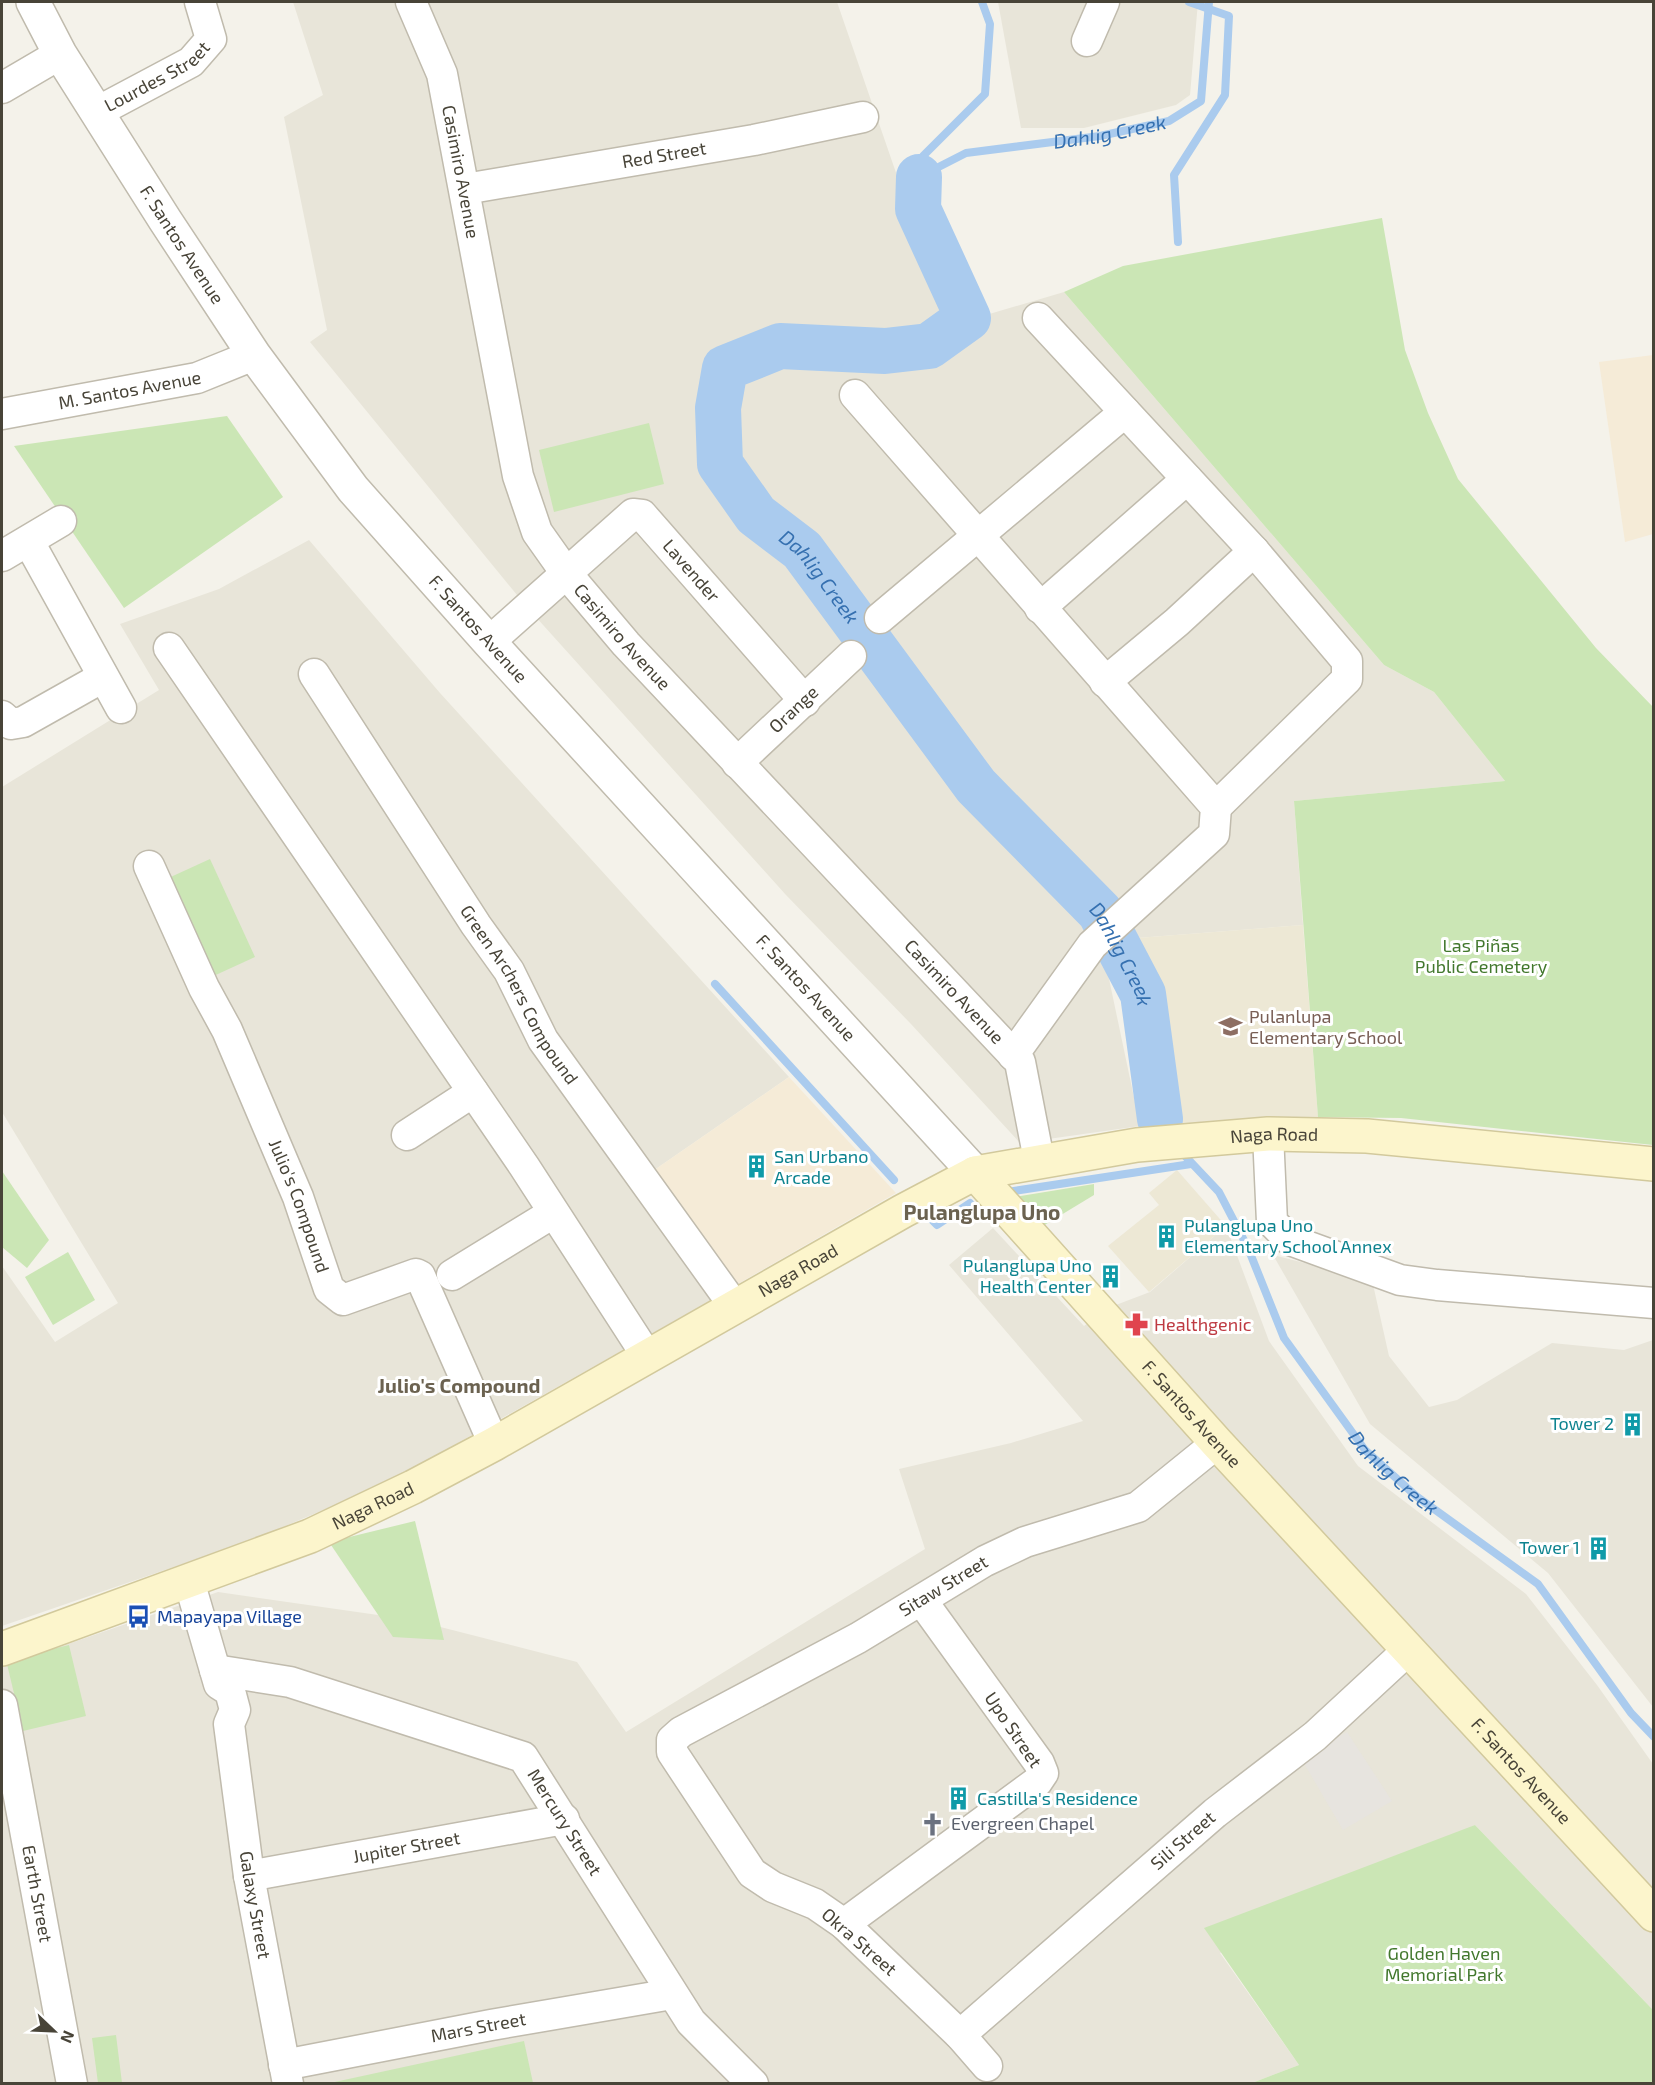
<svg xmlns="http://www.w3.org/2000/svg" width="1655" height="2085" font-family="'Exo 2',sans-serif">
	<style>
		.residential { fill: #e8e5d9 }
		.commercial { fill: #f5ebd7 }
		.industrial { fill: #e7e4df }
		.education { fill: #ede8d5 }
		.green { fill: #cbe6b5 }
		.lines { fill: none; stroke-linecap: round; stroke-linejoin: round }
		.stream { stroke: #aacbee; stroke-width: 8 }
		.river { stroke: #aacbee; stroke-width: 46 }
		.minor-casing { stroke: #c0bbad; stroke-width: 33 }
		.tertiary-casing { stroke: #c0bbad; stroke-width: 36 }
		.secondary-casing { stroke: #d2c99c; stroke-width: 36 }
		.minor { stroke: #fff; stroke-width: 30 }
		.tertiary { stroke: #fff; stroke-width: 33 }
		.secondary { stroke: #fcf5cc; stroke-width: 33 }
		.labels { text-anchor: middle; stroke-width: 6; stroke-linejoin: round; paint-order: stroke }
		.street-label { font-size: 18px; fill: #484438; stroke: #fff }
		.park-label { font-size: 18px; fill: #42782d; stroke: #fff }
		.education-label { font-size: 18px; fill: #785e54; stroke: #fff; text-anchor: start }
		.culture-label { font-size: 18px; fill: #0d838f; stroke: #fff; text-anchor: start }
		.health-label { font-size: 18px; fill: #be3a42; stroke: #fff; text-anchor: start }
		.transit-label { font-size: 18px; fill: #164399; stroke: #fff; text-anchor: start }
		.worship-label { font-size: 18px; fill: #5b616d; stroke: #fff; text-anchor: start }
		.water-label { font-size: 20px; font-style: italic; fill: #3570b0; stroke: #fff }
		.neighbourhood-label { font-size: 20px; font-weight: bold; fill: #6b6250; stroke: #fff }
		.quarter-label { font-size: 21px; font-weight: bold; fill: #6b6250; stroke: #fff }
	</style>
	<rect width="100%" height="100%" fill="#f4f2ea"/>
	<g class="residential">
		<polygon points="293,2 837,2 949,326 1064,292 1384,665 1434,692 1505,781 1294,801 1303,925 1137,938 1104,955 1140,1126 1020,1143 911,1024 786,895 526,606 310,342 327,330 284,117 323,95"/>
		<polygon points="998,2 1198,2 1190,95 1176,105 1084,128 1021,128"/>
		<polygon points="309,540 440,693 789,1077 650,1173 717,1297 385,1484 252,1540 2,1626 2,1266 55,1342 118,1303 2,1112 2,787 159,690 120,624 219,589"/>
		<polygon points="1226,1226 1269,1341 1358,1466 1526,1594 1597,1685 1653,1764 1653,2010 1475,1825 1220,1953 1299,2065 1252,2083 2,2083 2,1667 218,1592 413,1620 577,1662 626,1732 925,1549 899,1469 1011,1443 1083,1421 949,1265 993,1228 1084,1326 1108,1308 1150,1292"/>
		<polygon points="1273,1255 1372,1280 1389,1356 1429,1407 1457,1400 1552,1343 1624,1350 1653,1340 1653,1707 1548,1573 1370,1424"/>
	</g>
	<g class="commercial">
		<polygon points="1653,355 1653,534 1625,542 1599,362"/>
		<polygon points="789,1077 896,1193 729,1289 650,1173"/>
	</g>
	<polygon class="industrial" points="1347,1732 1392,1801 1343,1830 1301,1758"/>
	<g class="education">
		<polygon points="1303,925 1318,1117 1167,1124 1137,938"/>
		<polygon points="1177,1170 1226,1226 1149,1292 1108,1246 1159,1205 1149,1193"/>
	</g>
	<g class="green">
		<polygon points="1382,218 1405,350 1428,413 1458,479 1596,648 1653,707 1653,1145 1401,1118 1318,1117 1294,801 1505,781 1434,692 1384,665 1064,292 1123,266"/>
		<polygon points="227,416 283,497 124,608 14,446"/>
		<polygon points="649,423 664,484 554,512 539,450"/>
		<polygon points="210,859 255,957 207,979 162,881"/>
		<polygon points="2,1171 49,1240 27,1268 2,1247"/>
		<polygon points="1094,1184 1094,1195 1038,1229 1009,1198"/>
		<polygon points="68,1252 95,1300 53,1325 25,1277"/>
		<polygon points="415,1521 444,1640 393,1637 329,1542"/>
		<polygon points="69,1645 86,1716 23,1731 6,1660"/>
		<polygon points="1475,1825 1653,2010 1653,2083 1252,2083 1299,2065 1204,1928"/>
		<polygon points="116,2035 122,2083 98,2083 92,2038"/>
		<polygon points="524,2041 533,2083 330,2083"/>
	</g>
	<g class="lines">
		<g class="stream">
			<path id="s1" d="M919 177 966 153 1100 136 1169 121 1201 101 1209 2"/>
			<polyline points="919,177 923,156 985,94 990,24 982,2"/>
			<polyline points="1178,242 1174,175 1225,95 1229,16 1189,2"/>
			<polyline points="715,984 894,1180"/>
			<path id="s2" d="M1185 1156 1219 1192 1248 1248 1284 1338 1365 1450 1416 1496 1538 1584 1631 1713 1654 1737"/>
			<polyline points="1007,1192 1191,1164"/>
			<polyline points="927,1215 937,1225 970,1203"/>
		</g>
		<path class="river" id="s3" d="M919 177 918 209 968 318 929 346 885 351 780 346 725 368 718 408 720 464 756 515 802 550 976 786 1100 912 1143 994 1160 1119"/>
		<defs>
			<g id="minor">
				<path id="s4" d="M411 2 442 74 518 476 537 532 566 573 626 644 1020 1062 1039 1160"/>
				<polyline points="1087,41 1104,2"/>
				<polyline points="2,88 60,54"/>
				<path id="s5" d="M97 112 191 62 211 39 200 2"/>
				<path id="s6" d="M465 189 754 140 863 117"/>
				<polyline points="1038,318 1254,551 1347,661 1347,679 1216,807"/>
				<polyline points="855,395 1216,807 1214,834 1092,945 1013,1055"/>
				<path id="s7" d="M2 414 197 378 254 355"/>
				<polyline points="29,542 121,708"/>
				<polyline points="2,556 61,521"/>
				<polyline points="1040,608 1187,479"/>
				<polyline points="880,618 1125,412"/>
				<path id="s8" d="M489 642 633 514 642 515 805 701"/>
				<polyline points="169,648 524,1166 647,1356"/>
				<path id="s9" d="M314 674 476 925 509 971 543 1040 735 1307"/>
				<polyline points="1105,682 1177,622 1254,551"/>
				<polyline points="2,716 11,724 23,722 103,677"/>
				<path id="s10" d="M737 763 851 656"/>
				<path id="s11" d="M149 866 204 988 227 1030 298 1197 329 1289 343 1300 416 1274 420 1276 494 1444"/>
				<polyline points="1268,1134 1272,1222 1290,1240 1400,1280 1437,1285 1654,1303"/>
				<polyline points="407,1135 473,1092"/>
				<polyline points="452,1275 553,1213"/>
				<path id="s12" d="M189 1581 219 1684 230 1691 235 1710 229 1724 249 1876 288 2084"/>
				<path id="s13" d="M215 1670 290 1682 523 1757 691 2022 753 2084"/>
				<path id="s14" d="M2 1705 72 2084"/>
				<path id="s15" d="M249 1876 564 1819"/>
				<polyline points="844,1924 1037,1782 1043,1773 1039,1763 922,1601"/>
				<path id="s16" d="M960 2035 1215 1813 1315 1736 1407 1651"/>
				<path id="s17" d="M284 2065 491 2025 672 1994"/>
				<path id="s18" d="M987 2066 960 2035 844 1924 815 1904 773 1887 752 1873 672 1752V1740L681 1732 858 1638 985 1561 1025 1542 1138 1507 1217 1443"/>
			</g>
			<g id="tertiary">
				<path id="s19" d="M33 2 60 54 165 220 254 355 353 489 489 642 975 1173"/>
			</g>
			<g id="secondary">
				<path id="s20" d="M975 1173 1217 1443 1654 1915"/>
				<path id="s21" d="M2 1649 310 1536 413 1487 494 1444 903 1211 975 1173 1137 1145 1268 1134 1367 1136 1654 1164"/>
			</g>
		</defs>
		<use href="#minor" class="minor-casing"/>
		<use href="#tertiary" class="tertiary-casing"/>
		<use href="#secondary" class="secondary-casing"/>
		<use href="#minor" class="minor"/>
		<use href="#tertiary" class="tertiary"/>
		<use href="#secondary" class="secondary"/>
	</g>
	<defs>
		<symbol id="school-bare" viewBox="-9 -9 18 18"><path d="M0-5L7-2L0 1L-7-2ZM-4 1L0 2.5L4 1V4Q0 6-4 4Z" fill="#8d6e63" stroke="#fff" stroke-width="2.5" paint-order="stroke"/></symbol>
		<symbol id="building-bare" viewBox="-9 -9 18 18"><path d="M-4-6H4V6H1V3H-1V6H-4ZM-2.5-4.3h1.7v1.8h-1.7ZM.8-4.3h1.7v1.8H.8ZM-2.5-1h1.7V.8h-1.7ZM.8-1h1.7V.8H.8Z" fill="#0f9aa8" stroke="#fff" stroke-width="2.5" paint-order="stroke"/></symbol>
		<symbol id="pharmacy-bare" viewBox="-9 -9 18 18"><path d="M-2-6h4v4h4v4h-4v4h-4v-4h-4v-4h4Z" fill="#e0444e" stroke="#fff" stroke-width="2.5" paint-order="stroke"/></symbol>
		<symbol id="bus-bare" viewBox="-9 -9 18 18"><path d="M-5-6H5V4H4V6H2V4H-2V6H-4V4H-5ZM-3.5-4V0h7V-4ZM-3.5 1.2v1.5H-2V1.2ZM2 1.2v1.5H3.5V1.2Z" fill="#1a4fb4" stroke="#fff" stroke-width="2.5" paint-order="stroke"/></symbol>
		<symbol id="church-bare" viewBox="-9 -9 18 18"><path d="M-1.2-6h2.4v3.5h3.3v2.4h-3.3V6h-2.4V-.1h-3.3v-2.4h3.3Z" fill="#6b7280" stroke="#fff" stroke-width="2.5" paint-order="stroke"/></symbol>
	</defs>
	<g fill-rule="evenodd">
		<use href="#school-bare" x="1214" y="1010" width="33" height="33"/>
		<use href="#building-bare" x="740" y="1150" width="33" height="33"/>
		<use href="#building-bare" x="1150" y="1220" width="33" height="33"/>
		<use href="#building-bare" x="1094" y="1260" width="33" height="33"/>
		<use href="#pharmacy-bare" x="1120" y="1308" width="33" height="33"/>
		<use href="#building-bare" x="1616" y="1408" width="33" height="33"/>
		<use href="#building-bare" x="1582" y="1532" width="33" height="33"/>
		<use href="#bus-bare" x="122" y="1600" width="33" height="33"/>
		<use href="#building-bare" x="942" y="1782" width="33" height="33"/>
		<use href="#church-bare" x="916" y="1808" width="33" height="33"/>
	</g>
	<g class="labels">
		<g class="street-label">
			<text dy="6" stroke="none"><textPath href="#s5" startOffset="70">Lourdes Street</textPath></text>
			<text dy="6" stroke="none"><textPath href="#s6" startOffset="202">Red Street</textPath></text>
			<text dy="6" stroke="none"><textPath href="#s4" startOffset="178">Casimiro Avenue</textPath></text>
			<text dy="6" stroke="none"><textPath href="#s19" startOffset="285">F. Santos Avenue</textPath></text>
			<text dy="6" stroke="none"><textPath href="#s7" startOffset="130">M. Santos Avenue</textPath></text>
			<text dy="6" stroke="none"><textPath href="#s8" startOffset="276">Lavender</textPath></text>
			<text dy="6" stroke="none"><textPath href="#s19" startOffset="771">F. Santos Avenue</textPath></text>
			<text dy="6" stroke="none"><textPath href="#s4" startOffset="682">Casimiro Avenue</textPath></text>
			<text dy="6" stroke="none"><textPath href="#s10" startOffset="78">Orange</textPath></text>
			<text dy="6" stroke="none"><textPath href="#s19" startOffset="1257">F. Santos Avenue</textPath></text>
			<text dy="6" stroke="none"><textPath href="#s4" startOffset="1168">Casimiro Avenue</textPath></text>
			<text dy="6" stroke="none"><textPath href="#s9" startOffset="381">Green Archers Compound</textPath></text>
			<text dy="6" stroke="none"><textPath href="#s21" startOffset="1388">Naga Road</textPath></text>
			<text dy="6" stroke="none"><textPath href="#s11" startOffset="372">Julio's Compound</textPath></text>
			<text dy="6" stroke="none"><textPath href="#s21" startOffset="884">Naga Road</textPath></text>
			<text dy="6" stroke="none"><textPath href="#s20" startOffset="324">F. Santos Avenue</textPath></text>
			<text dy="6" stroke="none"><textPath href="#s21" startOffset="398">Naga Road</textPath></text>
			<text dy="6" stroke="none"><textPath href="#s18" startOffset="777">Sitaw Street</textPath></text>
			<text transform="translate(1013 1730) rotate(56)" y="6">Upo Street</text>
			<text dy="6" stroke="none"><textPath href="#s20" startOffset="810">F. Santos Avenue</textPath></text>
			<text dy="6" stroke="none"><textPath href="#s13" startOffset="398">Mercury Street</textPath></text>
			<text dy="6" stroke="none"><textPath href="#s16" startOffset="296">Sili Street</textPath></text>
			<text dy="6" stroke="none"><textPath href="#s15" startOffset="160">Jupiter Street</textPath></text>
			<text dy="6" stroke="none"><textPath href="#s14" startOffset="192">Earth Street</textPath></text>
			<text dy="6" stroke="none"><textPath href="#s12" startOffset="338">Galaxy Street</textPath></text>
			<text transform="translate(859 1942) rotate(41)" y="6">Okra Street</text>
			<text dy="6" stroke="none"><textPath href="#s17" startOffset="198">Mars Street</textPath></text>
		</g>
		<g class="park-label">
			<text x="1481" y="952">Las Piñas<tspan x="1481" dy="21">Public Cemetery</tspan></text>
			<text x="1444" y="1960">Golden Haven<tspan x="1444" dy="21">Memorial Park</tspan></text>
		</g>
		<g class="education-label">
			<text x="1249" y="1023">Pulanlupa<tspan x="1249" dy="21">Elementary School</tspan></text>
		</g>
		<g class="culture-label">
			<text x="774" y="1163">San Urbano<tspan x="774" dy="21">Arcade</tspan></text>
			<text x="1184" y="1232">Pulanglupa Uno<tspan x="1184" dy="21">Elementary School Annex</tspan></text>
			<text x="1092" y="1272" text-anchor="end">Pulanglupa Uno<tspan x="1092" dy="21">Health Center</tspan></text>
			<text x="1614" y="1430" text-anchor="end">Tower 2</text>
			<text x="1580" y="1554" text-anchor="end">Tower 1</text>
			<text x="977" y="1805">Castilla's Residence</text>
		</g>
		<g class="health-label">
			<text x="1154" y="1331">Healthgenic</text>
		</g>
		<g class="transit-label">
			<text x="157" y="1623">Mapayapa Village</text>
		</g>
		<g class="worship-label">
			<text x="951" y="1830">Evergreen Chapel</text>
		</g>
		<g class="water-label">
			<text dy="7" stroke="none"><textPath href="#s1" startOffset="198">Dahlig Creek</textPath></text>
			<text dy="7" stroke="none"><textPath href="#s3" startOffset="657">Dahlig Creek</textPath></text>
			<text dy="7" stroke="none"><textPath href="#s3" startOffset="1143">Dahlig Creek</textPath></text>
			<text dy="7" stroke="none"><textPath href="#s2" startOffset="384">Dahlig Creek</textPath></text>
		</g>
		<g class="neighbourhood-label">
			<text x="459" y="1393">Julio's Compound</text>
		</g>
		<g class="quarter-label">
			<text x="982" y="1220">Pulanglupa Uno</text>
		</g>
	</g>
	<rect width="1655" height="2085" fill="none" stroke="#484438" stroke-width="6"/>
	<g transform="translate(54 2031) rotate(113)" stroke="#ffffff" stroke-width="4.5" paint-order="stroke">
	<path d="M0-4.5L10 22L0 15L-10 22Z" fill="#484438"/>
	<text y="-9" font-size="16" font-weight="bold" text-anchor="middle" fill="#484438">N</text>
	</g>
</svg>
